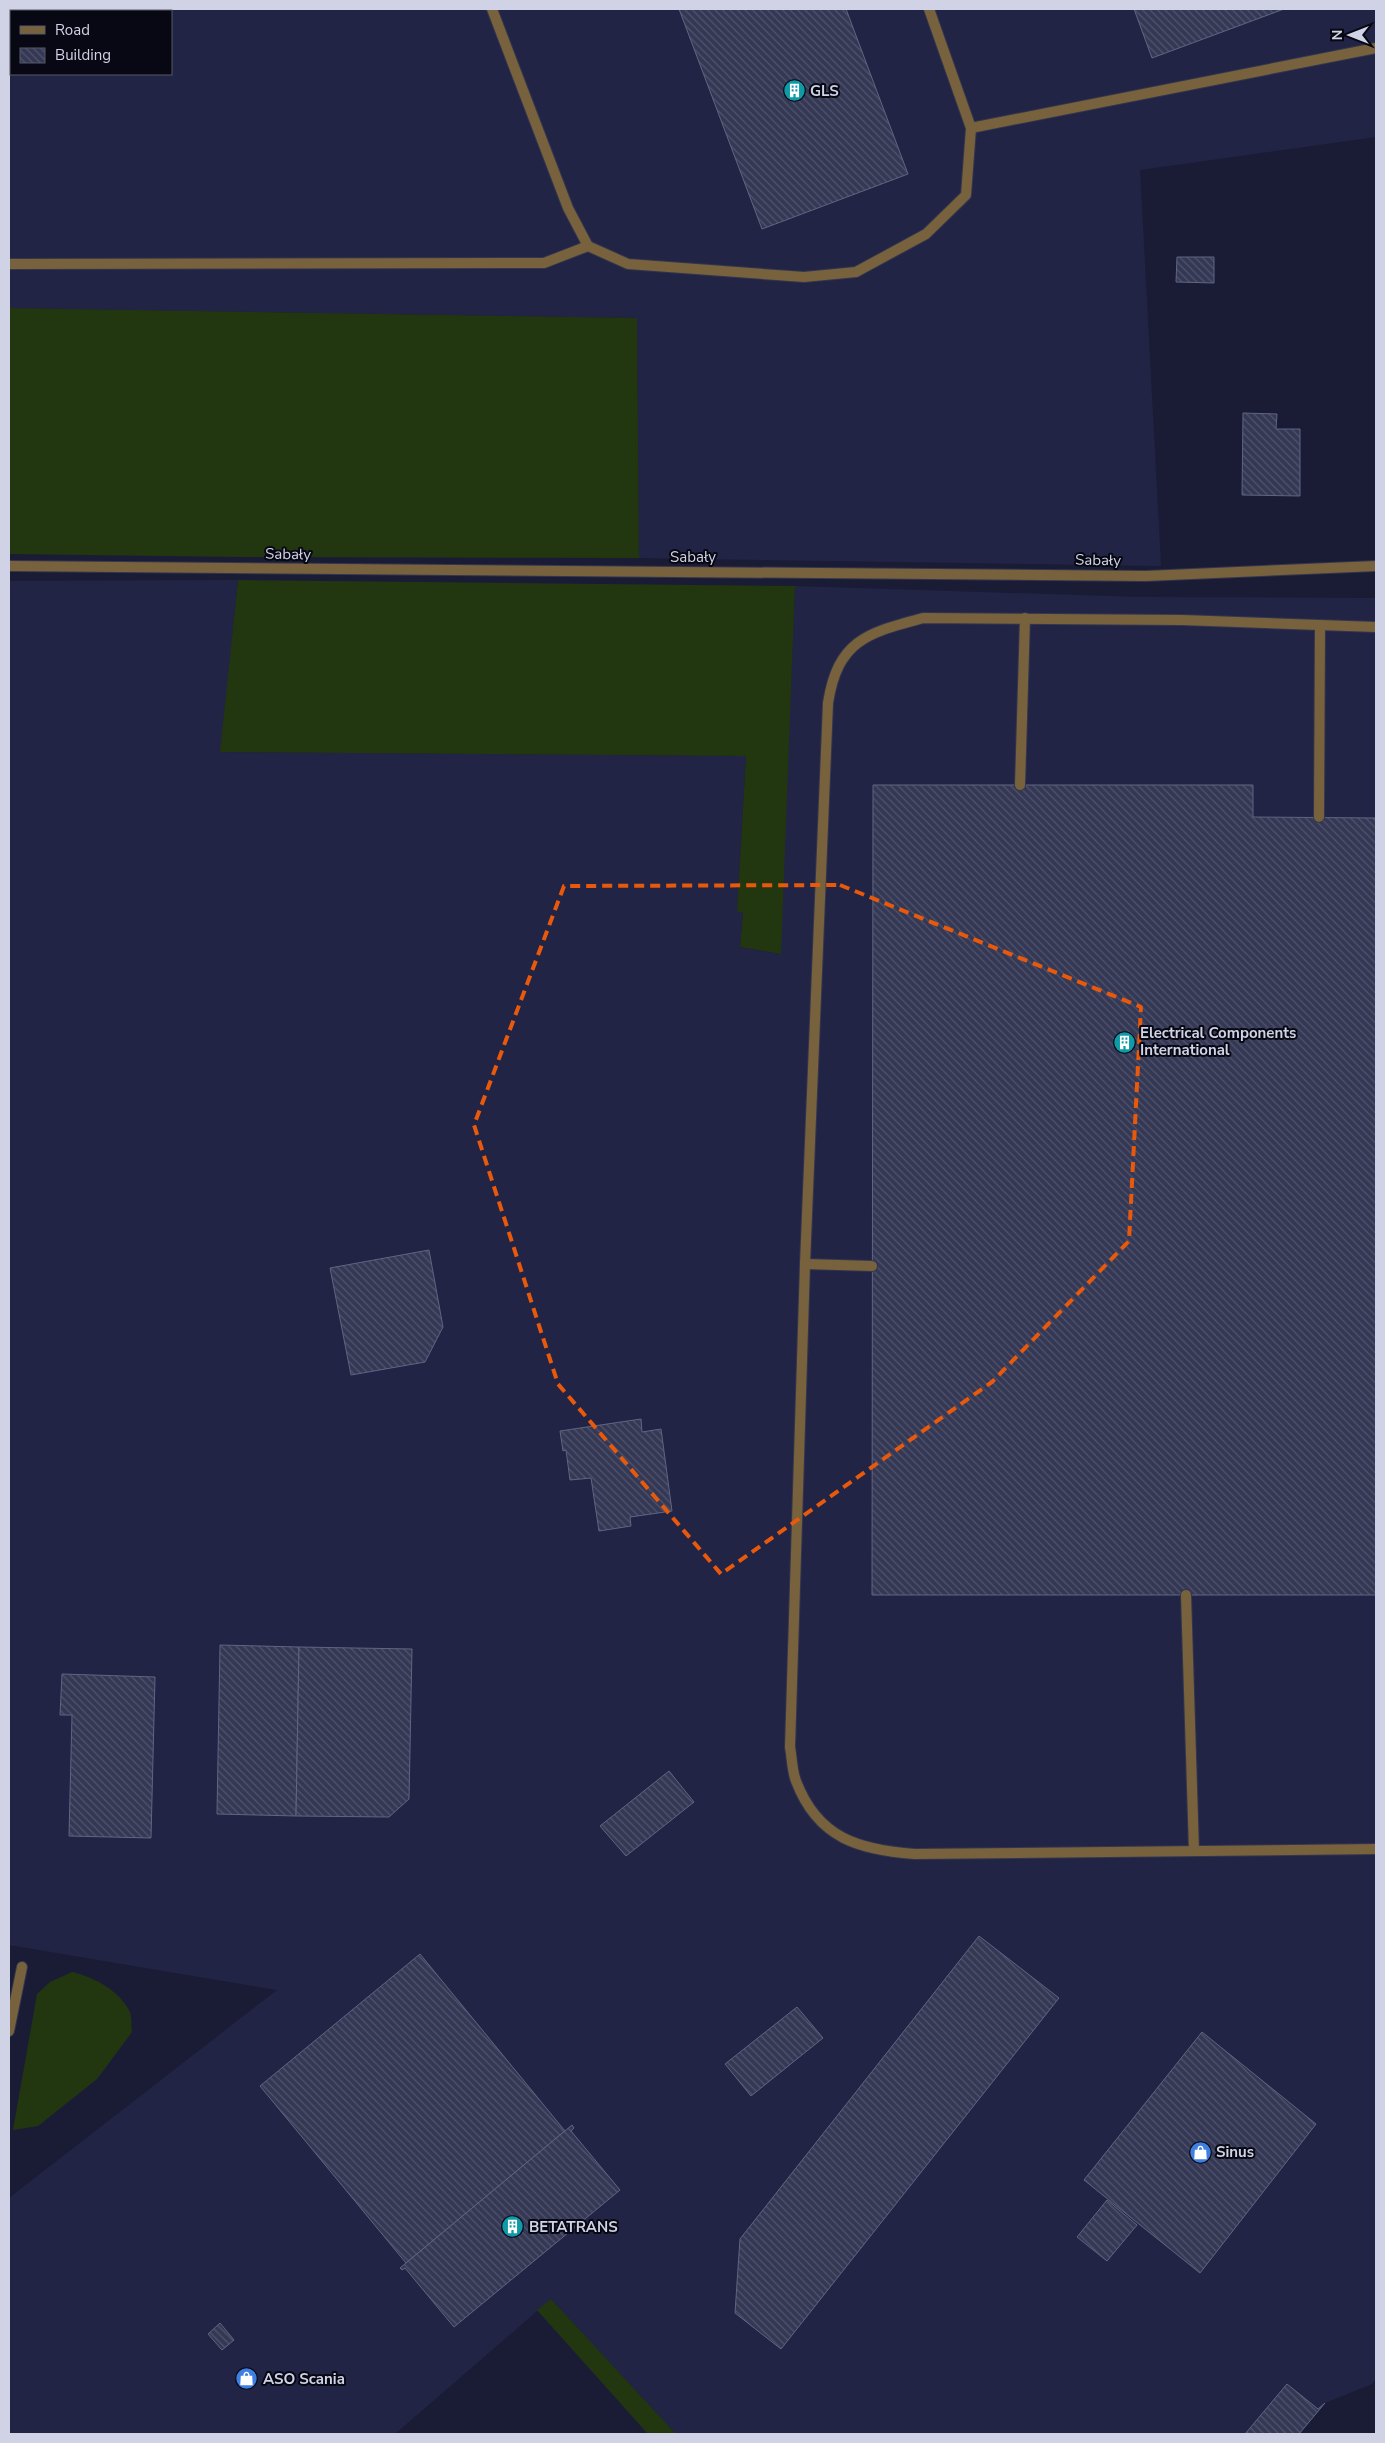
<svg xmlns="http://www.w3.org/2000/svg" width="1385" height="2443" font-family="'Nunito Sans',sans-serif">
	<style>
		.built { fill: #222445; fill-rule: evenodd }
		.grass { fill: #223710 }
		.building { fill: url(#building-back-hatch); stroke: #606583 }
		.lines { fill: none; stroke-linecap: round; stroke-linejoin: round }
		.service-casing { stroke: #33364e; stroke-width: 12 }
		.minor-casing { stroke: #33364e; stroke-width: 12 }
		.service { stroke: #78623d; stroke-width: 10 }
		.minor { stroke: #78623d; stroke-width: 10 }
		.marked { fill: none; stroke: #e8590c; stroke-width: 4; stroke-dasharray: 10 6; stroke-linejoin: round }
		.labels { text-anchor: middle; stroke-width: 4; stroke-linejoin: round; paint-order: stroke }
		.poi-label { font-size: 15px; font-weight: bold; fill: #d0d3e5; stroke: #070813; text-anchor: start }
		.street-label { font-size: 15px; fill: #d0d3e5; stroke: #070813 }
	</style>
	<defs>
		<pattern id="building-back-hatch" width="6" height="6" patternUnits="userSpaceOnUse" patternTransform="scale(1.25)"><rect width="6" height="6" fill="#343854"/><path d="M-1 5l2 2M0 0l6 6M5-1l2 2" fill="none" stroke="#50546c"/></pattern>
	</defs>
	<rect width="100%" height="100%" fill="#1a1c36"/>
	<g class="built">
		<path d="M9 9H1376V137L1140 170 1161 566 639 558 637 318 9 308ZM11 11H171V74H11Z"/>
		<polygon points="238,580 221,752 746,756 737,911 743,912 740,947 780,954 795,586 1139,597 1376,598 1376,2378 1372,2384 1325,2403 1299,2434 676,2434 551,2299 395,2434 9,2434 9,2198 277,1990 9,1945 9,581"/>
	</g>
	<g class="grass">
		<polygon points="9,308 637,318 639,558 239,557 9,554"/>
		<polygon points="238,580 795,586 781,954 740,947 743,913 737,911 746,756 220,752"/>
		<path d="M72 1972C94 1977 120 1991 130 2012 132 2018 131 2026 132 2032L97 2079 38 2126 13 2130 37 1994 50 1982Z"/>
		<polygon points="551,2299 676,2434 648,2434 537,2310"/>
	</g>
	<g class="building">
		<polygon points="679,9 846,9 908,174 762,229"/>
		<polygon points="1134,9 1284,9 1152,58"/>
		<polygon points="1177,257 1214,257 1214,283 1176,282"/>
		<polygon points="1243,413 1277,414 1276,429 1300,429 1300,496 1242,495"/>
		<polygon points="873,785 1253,785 1253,817 1376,818 1376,1595 872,1595"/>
		<polygon points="429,1250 443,1327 425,1362 351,1375 330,1268"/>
		<polygon points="641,1419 642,1432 661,1429 672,1511 630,1517 631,1526 599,1531 591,1478 570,1480 566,1450 563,1451 560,1431"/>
		<polygon points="220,1645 299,1647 296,1816 217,1814"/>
		<polygon points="299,1647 412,1649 409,1799 389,1817 296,1816"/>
		<polygon points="62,1674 155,1677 151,1838 69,1836 72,1715 60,1715"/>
		<polygon points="669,1771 694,1802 626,1856 600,1826"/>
		<polygon points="979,1936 1059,1998 781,2349 735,2313 740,2239"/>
		<polygon points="420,1954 565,2131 406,2263 260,2086"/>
		<polygon points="797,2007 823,2038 751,2096 725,2064"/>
		<polygon points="1202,2032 1316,2124 1200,2273 1084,2180"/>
		<polygon points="572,2125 574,2128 571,2131 620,2190 454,2327 405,2268 402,2270 400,2268"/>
		<polygon points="1107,2200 1137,2225 1107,2261 1077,2237"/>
		<polygon points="220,2323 234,2340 222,2350 208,2334"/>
		<polygon points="1287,2384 1318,2409 1325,2403 1299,2434 1245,2434"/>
	</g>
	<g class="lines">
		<defs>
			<g id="service">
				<polyline points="492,9 568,208 588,246 628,264 804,277 856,272 926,234 966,195 971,128 929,9"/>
				<polyline points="971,128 1376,48"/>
				<polyline points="9,264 544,263 588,246"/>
				<path d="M1376 627 1182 620 923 618C867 633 838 640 828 703L805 1264 790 1747C792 1758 792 1771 796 1781 818 1839 860 1850 915 1854L1376 1849"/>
				<polyline points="1020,785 1025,618"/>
				<polyline points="1319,817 1320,625"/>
				<polyline points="805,1264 872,1266"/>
				<polyline points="1186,1595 1194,1851"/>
			</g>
			<g id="minor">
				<polyline points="9,566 1146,576 1376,566"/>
				<polyline points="9,2031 22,1967"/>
			</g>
		</defs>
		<use href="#service" class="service-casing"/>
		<use href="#minor" class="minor-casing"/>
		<use href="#service" class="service"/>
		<use href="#minor" class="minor"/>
	</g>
	<path class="marked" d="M840 885 1141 1007 1129 1241 992 1382 721 1574 558 1384 474 1125 564 886Z"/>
	<defs>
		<symbol id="building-disc" viewBox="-11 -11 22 22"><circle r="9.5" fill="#0f9aa8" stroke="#070813"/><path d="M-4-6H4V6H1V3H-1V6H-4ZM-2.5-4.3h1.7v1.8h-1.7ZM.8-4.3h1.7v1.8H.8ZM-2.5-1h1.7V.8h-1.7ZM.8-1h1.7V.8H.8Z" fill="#fff"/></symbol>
		<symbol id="shop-disc" viewBox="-11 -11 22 22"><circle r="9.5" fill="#3f7fe0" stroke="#070813"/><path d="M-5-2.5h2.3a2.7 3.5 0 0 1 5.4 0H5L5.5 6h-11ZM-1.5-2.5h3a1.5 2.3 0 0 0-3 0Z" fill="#fff"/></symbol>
	</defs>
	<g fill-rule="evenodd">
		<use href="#building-disc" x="782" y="78" width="25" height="25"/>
		<use href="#building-disc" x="1112" y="1030" width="25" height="25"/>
		<use href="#shop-disc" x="1188" y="2140" width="25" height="25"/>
		<use href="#building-disc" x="500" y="2214" width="25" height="25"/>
		<use href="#shop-disc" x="234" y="2366" width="25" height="25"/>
	</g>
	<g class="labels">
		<g class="poi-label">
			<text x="810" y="96">GLS</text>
			<text x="1140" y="1038">Electrical Components<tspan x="1140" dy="17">International</tspan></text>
			<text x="1216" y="2157">Sinus</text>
			<text x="529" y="2232">BETATRANS</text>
			<text x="263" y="2384">ASO Scania</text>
		</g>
		<g class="street-label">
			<text transform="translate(288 554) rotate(1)" y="5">Sabały</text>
			<text x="693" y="562">Sabały</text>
			<text transform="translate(1098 560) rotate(1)" y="5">Sabały</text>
		</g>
	</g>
	<rect width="1385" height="2443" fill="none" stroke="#d0d3e5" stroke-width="20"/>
	<rect x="10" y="10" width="162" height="65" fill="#070813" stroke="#575967"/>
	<rect x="20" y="26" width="25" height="8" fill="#78623d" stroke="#575967"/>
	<text x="55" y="35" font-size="15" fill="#d0d3e5">Road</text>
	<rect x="20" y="48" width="25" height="15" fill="url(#building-back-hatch)" stroke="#575967"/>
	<text x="55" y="60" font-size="15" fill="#d0d3e5">Building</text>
	<g transform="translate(1350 35) rotate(270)" stroke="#070813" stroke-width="4" paint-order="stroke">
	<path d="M0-4L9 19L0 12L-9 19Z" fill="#d0d3e5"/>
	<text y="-8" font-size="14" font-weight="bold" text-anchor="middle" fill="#d0d3e5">N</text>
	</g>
</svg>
